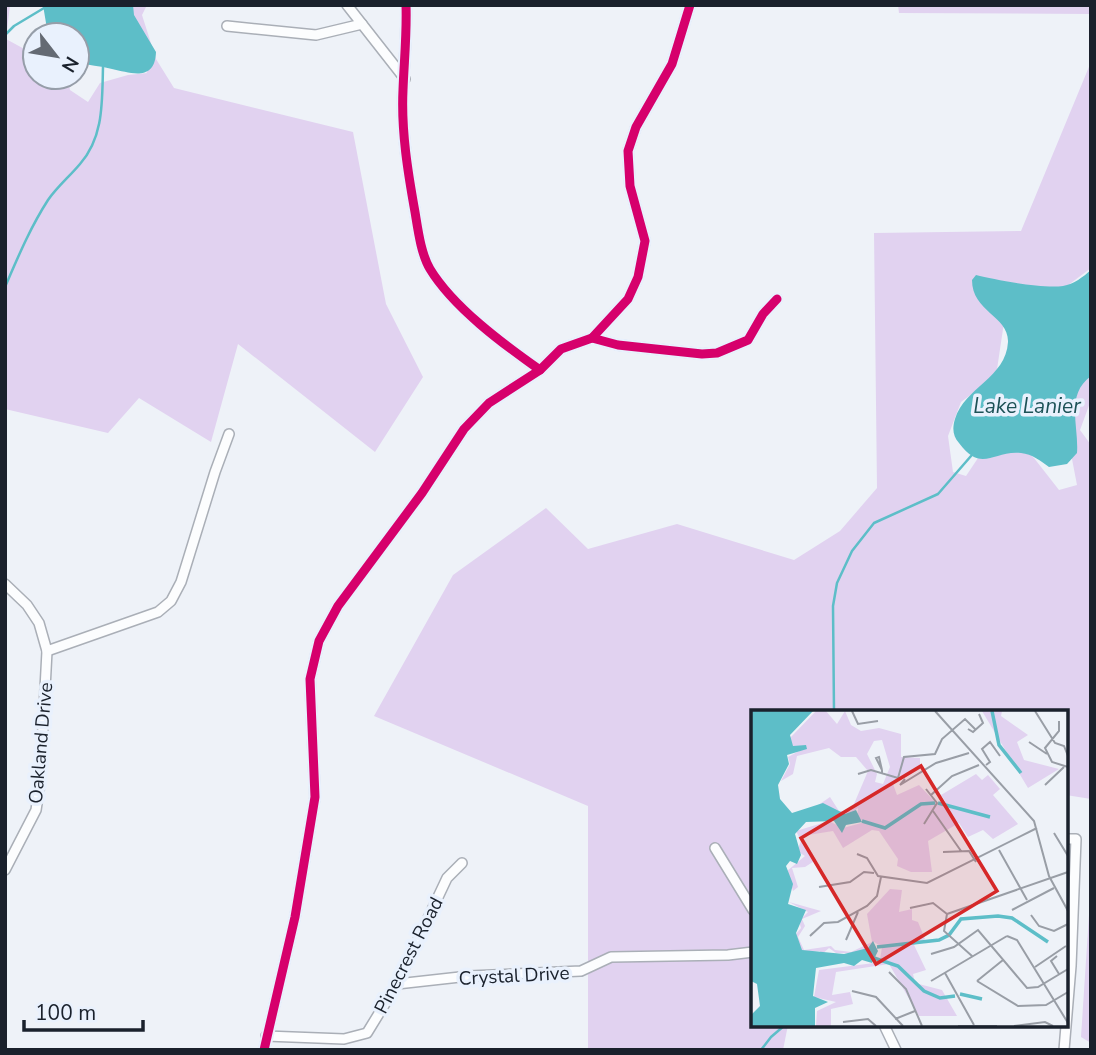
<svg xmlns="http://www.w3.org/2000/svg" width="1096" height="1055" font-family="'Nunito Sans',sans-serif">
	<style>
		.green { fill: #e1d2f0 }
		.water { fill: #5dbec8 }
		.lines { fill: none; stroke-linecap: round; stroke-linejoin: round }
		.stream { stroke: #5dbec8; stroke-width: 2.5 }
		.street-casing { stroke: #aaafb7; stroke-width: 12 }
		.street { stroke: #fcfdfe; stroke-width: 9 }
		.cycleway-casing { stroke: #e9f1fd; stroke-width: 13 }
		.cycleway { stroke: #d6006c; stroke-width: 9 }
		.labels { text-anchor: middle; stroke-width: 7; stroke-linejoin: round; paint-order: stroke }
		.street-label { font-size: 19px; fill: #1a212c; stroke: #e9f1fd }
		.water-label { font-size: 21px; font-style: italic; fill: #1d5257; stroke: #e9f1fd }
		.inset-river { fill: none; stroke: #5dbec8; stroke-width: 3.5 }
		.inset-road { fill: none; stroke: #999ea6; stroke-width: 2 }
		.view { fill: #d62828; fill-opacity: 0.15; stroke: #d62828; stroke-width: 3.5 }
		.inset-edge { fill: none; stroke: #1a212c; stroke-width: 3.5 }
	</style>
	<rect width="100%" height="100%" fill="#eef2f8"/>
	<g class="green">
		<polygon points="5,5 10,5 6,39 28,51 35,52 35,77 67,77 70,90 88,102 100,83 128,75 147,73 131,34 131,5 147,5 142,15 156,59 174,88 353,132 386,304 423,377 375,452 238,344 211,442 139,398 108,433 5,409"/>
		<polygon points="898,5 1091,5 1091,14 899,13"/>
		<polygon points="1091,62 1091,268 1055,295 1006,309 996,376 961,402 948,436 953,472 966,476 986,446 1013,438 1034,458 1059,490 1077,485 1072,459 1059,437 1058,409 1091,371 1091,400 1080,430 1091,445 1091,799 1066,795 1066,712 753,712 753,1025 788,1025 783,1050 588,1050 588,806 374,716 453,575 546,508 588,549 677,524 794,560 840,531 877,488 874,233 1021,231"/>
		<polygon points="1091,884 1091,1043 1081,1037"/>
	</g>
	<g class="water">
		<path d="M43 5H133L134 15 156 52C155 82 131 73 112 69 100 66 89 65 77 63V35H48Z"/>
		<path d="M1091 270V376C1065 395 1079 426 1077 453L1067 464 1049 467C1041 461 1032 454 1021 453 993 450 982 474 959 443 953 436 952 429 955 419 965 387 1006 378 1008 342 1009 316 972 312 972 280L976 275C996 280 1043 289 1063 286 1074 284 1083 277 1091 270Z"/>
	</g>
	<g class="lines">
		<g class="stream">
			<polyline points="5,35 14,26 44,8"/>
			<path d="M5 287C18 257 30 228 48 200 57 187 69 177 80 164 104 137 102 101 103 67"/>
			<polyline points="834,712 833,606 837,583 852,551 874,523 938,494 971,456"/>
			<polyline points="761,1050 771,1037 785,1025"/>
		</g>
		<defs>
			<g id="street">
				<polyline points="347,5 405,79"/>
				<path d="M406 5C407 34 404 62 403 90 401 131 408 173 415 212 418 230 421 254 430 269 453 307 503 344 540 370"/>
				<polyline points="227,26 316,35 362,24"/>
				<polyline points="592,338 628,299 638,277 645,241 630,186 628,151 636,127 672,64 690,5"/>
				<polyline points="5,584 27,605 39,623 47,651 40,784 36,810 5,870"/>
				<polyline points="47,651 158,612 171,601 181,582 215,472 229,434"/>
				<polyline points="715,848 753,910"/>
				<polyline points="397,984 469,976 581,971 611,957 728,955 753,952"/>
				<polyline points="884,1025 896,1050"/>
				<polyline points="266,1036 344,1039 367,1033 397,984 447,878 462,863"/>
				<polyline points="264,1050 295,917 315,797 310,679 319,641 338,606 422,493 464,429 489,403 540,370 561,349 592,338 618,345 702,354 717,353 748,340 763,314 777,299"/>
				<polyline points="1064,1050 1071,966 1076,839 1066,839"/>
			</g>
		</defs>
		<use href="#street" class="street-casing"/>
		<use href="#street" class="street"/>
		<defs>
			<g id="cycleway">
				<path d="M406 5C407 34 404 62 403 90 401 131 408 173 415 212 418 230 421 254 430 269 453 307 503 344 540 370"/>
				<polyline points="592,338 628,299 638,277 645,241 630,186 628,151 636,127 672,64 690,5"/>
				<polyline points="264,1050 295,917 315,797 310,679 319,641 338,606 422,493 464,429 489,403 540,370 561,349 592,338 618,345 702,354 717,353 748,340 763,314 777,299"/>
			</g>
		</defs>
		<use href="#cycleway" class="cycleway-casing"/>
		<use href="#cycleway" class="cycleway"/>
	</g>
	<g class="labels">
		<g class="street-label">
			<text transform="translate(40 743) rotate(-85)" y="7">Oakland Drive</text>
			<text transform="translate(408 955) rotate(-63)" y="7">Pinecrest Road</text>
			<text transform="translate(514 975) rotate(-3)" y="7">Crystal Drive</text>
		</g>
		<g class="water-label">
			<text x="1027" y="413">Lake Lanier</text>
		</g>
	</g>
	<g transform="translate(751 710)">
		<rect width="317" height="317" fill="#eef2f8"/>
		<path d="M65 1H75L86 14 94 1 100 15 110 21 128 18 150 24V47L169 48V59L142 74 146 85 168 75 186 94 194 91 190 85 225 64 231 70 237 65 249 79 242 85 267 114 242 129 232 120 217 127 208 113 177 131 181 162H160L146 156 147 149 128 121 121 120 92 138 82 121 51 126 65 150 54 157 41 158 47 177 42 181 36 161 54 146 46 141 50 131 45 121 78 111 92 118 114 112 106 108 107 98 99 105 63 98 79 87 88 101H100L117 61 105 47H90L78 38 46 46 42 64 30 71 39 54 37 47 48 41 39 36 38 29ZM131 30 139 57 132 74 124 72 126 64 116 44 123 31ZM231 1H251L250 6 277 25 266 32 273 50 308 59 277 78ZM139 179 151 180 148 202 161 199V210L167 212 174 229 163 235 175 260 162 264 164 273 191 280 206 306H168L138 254 85 262 81 285 99 282 102 294 80 299V316H65L66 301 85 292 63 287 68 260 123 253 129 250 131 237 123 232 114 240 100 243H85L78 238 70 245 69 241 57 242 50 240 45 224 50 218 48 211 57 202 38 192 70 201 51 209 54 216 47 227 53 240 80 236 84 240 100 242 121 232 116 204Z" fill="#e1d2f0" fill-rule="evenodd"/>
		<path d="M0 1H62L39 25 42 36 55 35 56 39 36 45 38 54 27 75 29 89 41 103 72 93 94 104 105 100 111 112 95 115 91 123 83 111 55 112 44 124 50 145 46 154 39 151 35 156 42 174 37 194 55 200 45 223 51 240 93 244 117 238 122 231 127 241 121 253 111 250 103 256 93 253 65 258 62 286 77 292 64 298V316H0V305L9 296 6 274 0 271Z" fill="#5dbec8"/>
		<path class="inset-river" d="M241 1 248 35 270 63M187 93 239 107M111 111 134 118 170 94 184 93M126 237 188 230 198 225 210 209 247 206 261 208 297 232M123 248 147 256 173 281 189 288 204 286M209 284 231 289"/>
		<path class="inset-road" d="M101 1 107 14 127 11M184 1 283 111 298 166 317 201M284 1 304 33 313 36 317 46M308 11V21L294 38 301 52 317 57M217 19 222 22 232 13 228 4M278 32 296 44M235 55 239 52 231 39 239 32 249 46M107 64 120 60 147 68 153 47 184 44 191 29 214 9 225 20M131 64V60L128 47 125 48 131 60M154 69 149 75 185 53 218 43M294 75 313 57M180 85 201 66 228 55M182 101 210 141M173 114 186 93 175 79M303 123 317 146M248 140 276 190M192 142 218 141 225 152M106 144 116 148 127 166 176 173 286 118M68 177 99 172 113 162 123 163M159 198 182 193 196 204M261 200 303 178M196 204 317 162M196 204 193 221 221 246M280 205 288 216 303 221 317 214M62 223 59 226 73 213 87 212 116 196 126 186 130 167M256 226 266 230 317 313M95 230 107 202M180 244 203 237 227 220 276 278 287 277 317 259M306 246 300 251 308 264M284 257 315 236M138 262 155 279 171 316M194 263 223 315M180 271 256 226M226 271 267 296 295 295 317 282M226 271 252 250M101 281 125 287 152 316M144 309 164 301M92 312 117 309 125 316M207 316H246M263 316 294 312 302 316"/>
		<path class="view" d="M170 56 246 181 125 254 50 128Z"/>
		<rect width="317" height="317" class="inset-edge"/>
	</g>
	<rect width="1096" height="1055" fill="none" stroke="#1a212c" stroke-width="14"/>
	<g transform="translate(56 56) rotate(121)"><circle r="33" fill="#e9f1fd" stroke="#969ea9" stroke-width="2"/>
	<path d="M0-5L12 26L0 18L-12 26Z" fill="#646a73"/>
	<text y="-10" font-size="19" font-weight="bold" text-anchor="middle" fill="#1a212c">N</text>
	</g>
	<path d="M24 1020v10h119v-10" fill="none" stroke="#1a212c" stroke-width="3.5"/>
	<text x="35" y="1020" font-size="21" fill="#1a212c" stroke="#e9f1fd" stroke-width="5" paint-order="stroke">100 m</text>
</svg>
